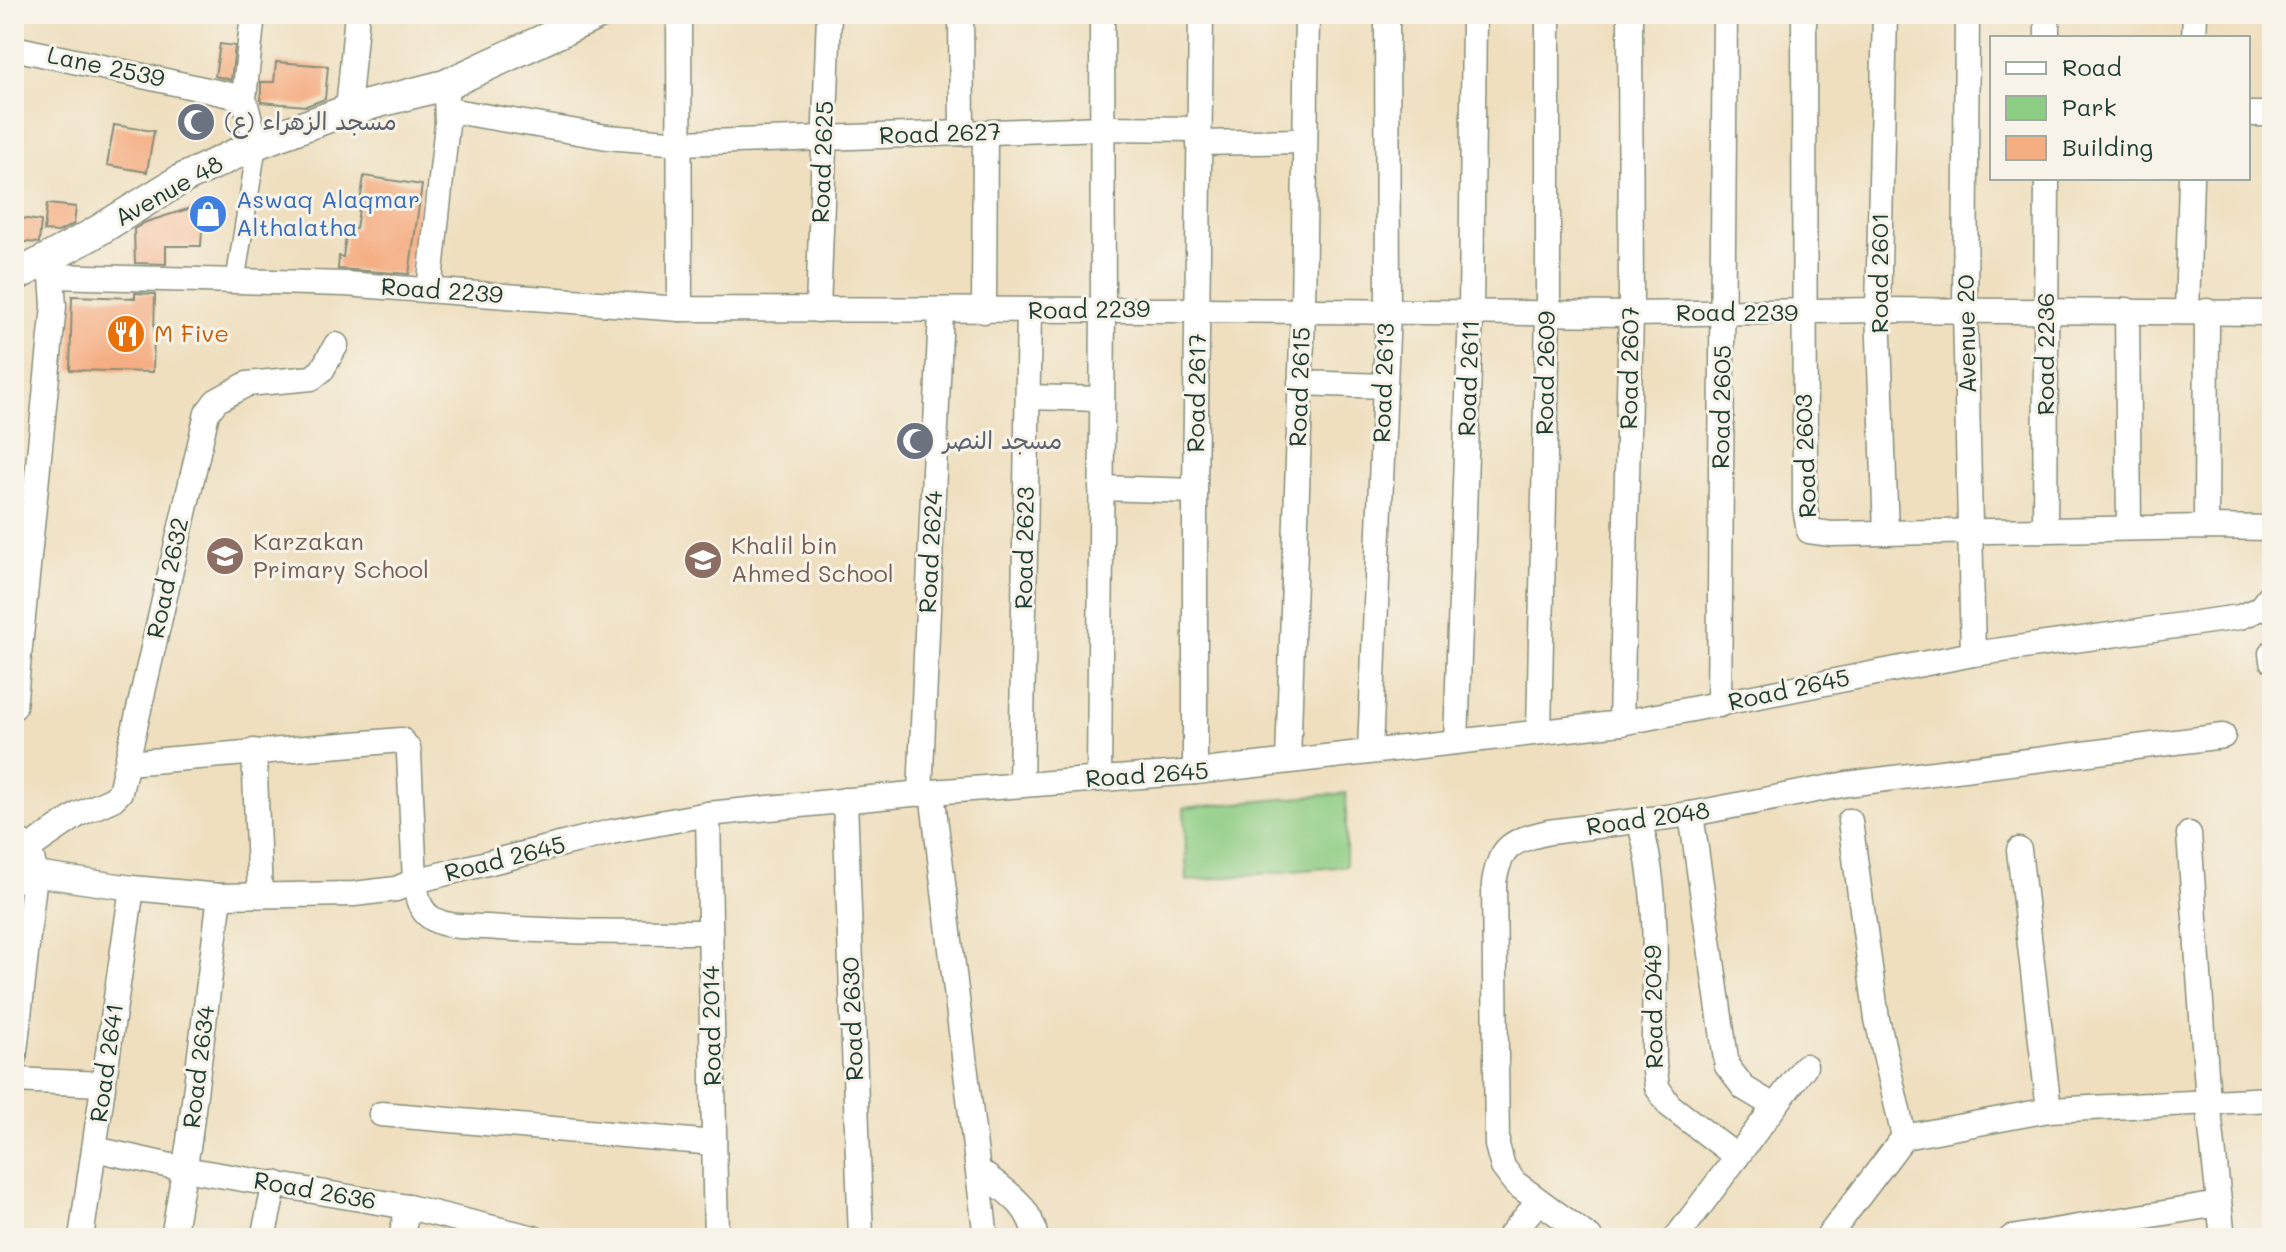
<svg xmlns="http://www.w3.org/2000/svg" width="2286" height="1252" font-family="Mali,'Playpen Sans Arabic',sans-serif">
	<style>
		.green { fill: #8dcc83; stroke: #56845c; stroke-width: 2 }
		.building { fill: #f5ad82 }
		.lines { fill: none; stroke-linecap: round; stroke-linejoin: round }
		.pedestrian-casing { stroke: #878e7a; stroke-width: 21 }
		.minor-casing { stroke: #878e7a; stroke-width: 27 }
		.tertiary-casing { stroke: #878e7a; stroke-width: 33 }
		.pedestrian { stroke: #fff; stroke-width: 18 }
		.minor { stroke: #fff; stroke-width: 24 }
		.tertiary { stroke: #fff; stroke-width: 30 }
		.labels { text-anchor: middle; stroke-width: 6; stroke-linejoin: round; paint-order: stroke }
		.street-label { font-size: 24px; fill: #1f3d34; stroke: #f7f3e8 }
		.worship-label { font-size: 24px; fill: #5b616d; stroke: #f7f3e8; text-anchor: start }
		.shop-label { font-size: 24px; fill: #366cbe; stroke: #f7f3e8; text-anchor: start }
		.food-label { font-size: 24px; fill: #c56008; stroke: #f7f3e8; text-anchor: start }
		.education-label { font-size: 24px; fill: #785e54; stroke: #f7f3e8; text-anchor: start }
	</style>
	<rect width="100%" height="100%" fill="#f7f3e8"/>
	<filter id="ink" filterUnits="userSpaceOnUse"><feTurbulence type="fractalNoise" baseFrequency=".0125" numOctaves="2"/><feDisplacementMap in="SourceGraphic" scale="16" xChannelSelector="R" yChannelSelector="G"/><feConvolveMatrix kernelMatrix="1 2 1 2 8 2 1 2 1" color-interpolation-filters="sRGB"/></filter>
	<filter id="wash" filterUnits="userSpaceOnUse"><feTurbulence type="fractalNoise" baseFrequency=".006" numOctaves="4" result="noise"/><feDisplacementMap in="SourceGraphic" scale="32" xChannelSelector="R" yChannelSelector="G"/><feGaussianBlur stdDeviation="1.8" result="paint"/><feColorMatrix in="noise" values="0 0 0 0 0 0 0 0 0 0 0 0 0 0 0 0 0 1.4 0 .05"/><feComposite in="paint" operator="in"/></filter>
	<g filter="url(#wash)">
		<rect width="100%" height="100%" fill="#efdfbf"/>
		<polygon class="green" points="1346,793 1346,866 1187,881 1184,808"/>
		<g id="blocks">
			<g class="building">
				<polygon points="220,44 235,46 231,80 215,76"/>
				<polygon points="276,62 328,66 325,99 306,106 261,102 261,82 274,82"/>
				<polygon points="114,125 154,131 147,172 107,165"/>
				<polygon points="364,176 422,185 409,274 338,269 339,256 343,257 347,228 356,229"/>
				<polygon points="47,204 76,207 74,224 58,232 44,231"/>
				<polygon points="191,208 217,208 216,231 202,230 201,246 166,246 166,264 135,263 134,229 146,222"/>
				<polygon points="14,217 41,221 39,243 14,241"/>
				<polygon points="135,293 155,294 153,372 70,370 72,296 135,298"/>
			</g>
		</g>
	</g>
	<g filter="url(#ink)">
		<use href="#blocks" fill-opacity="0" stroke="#878e7a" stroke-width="2"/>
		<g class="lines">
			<defs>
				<polyline id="pedestrian" points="235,283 257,145"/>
				<g id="minor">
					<polyline points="253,14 244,98 257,145"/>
					<polyline points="679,14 680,309"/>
					<polyline points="961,14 962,133"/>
					<polyline points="1804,14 1805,508 1809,531 1831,534 2206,527 2272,528"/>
					<polyline points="1885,14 1878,310 1886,533"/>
					<polyline points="1967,14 1965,310 1973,654"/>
					<polyline points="2047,38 2047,14"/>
					<polyline points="2194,38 2195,14"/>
					<polyline points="14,48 244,98"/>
					<polyline points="348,110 357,14"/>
					<polyline points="448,110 607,137 681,143 1102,128 1199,129"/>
					<polyline points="2248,114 2272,114"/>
					<polyline points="1199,143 1303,141"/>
					<polyline points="52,276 345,284 680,309 1198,310 1631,314 1878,310 2272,313"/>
					<polyline points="429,290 447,124 446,95"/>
					<polyline points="818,310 829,14"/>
					<polyline points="2127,310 2129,528"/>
					<polyline points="984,311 985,133"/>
					<polyline points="2187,311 2191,178"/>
					<polyline points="1300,383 1384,386"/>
					<polyline points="1028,397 1102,399"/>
					<polyline points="1101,488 1195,491"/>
					<polyline points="2206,527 2207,311"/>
					<polyline points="2045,530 2047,178"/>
					<polyline points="2271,653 2272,661"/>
					<polyline points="1719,705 1725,14"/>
					<polyline points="14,707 54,306 52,276 48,264"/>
					<polyline points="1621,723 1631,314 1630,14"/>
					<polyline points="1539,732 1548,311 1548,14"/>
					<polyline points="1456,742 1471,311 1474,14"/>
					<polyline points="254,751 260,895"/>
					<polyline points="1370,751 1388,311 1387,14"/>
					<polyline points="1288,761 1303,310 1307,14"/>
					<path d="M127 763 401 740 408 748 409 754 415 881C417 896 418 910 433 919 448 928 470 926 487 927 561 933 636 931 710 932"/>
					<polyline points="1195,772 1195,491 1201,14"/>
					<polyline points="1099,779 1103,309 1102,14"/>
					<polyline points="1021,785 1029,311"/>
					<polyline points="932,792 986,1238"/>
					<polyline points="920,794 941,311"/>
					<polyline points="845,800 861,1238"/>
					<polyline points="708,814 716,1238"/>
					<polyline points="1691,814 1727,1066 1744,1088 1774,1106"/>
					<path d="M1639 821C1662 895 1653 987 1654 1064L1657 1087 1669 1105 1737 1157"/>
					<polyline points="1850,821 1877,1019 1904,1137"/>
					<polyline points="2189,834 2208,1101 2223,1238"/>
					<path d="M14 837C30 847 33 856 35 874L14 1060"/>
					<polyline points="29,848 79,814 113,799 120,792 207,413 216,401 247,384 312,378 322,370 336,345"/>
					<polyline points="2019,850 2049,1110"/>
					<polyline points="14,881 35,874 132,888 220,896 354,894 396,889 415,881 611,832 708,814 932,792 1195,772 1621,723 1973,654 2240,617 2259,609 2272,593"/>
					<polyline points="14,1080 103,1084"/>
					<polyline points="381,1114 714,1143"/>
					<polyline points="95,1149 184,1169 408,1207 534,1238"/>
					<path d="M978 1170C1005 1191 1029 1202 1036 1238"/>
					<polyline points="81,1238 132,888"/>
					<polyline points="173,1238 189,1141 220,896"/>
					<polyline points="263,1238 275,1183"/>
					<polyline points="401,1238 408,1207"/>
					<polyline points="1508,1238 1539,1201"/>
					<path d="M1590 1238 1515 1183 1503 1167 1497 1145 1494 883C1500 845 1513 840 1549 832L1691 814 1847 784 2223 736"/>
					<polyline points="1676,1238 1805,1066"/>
					<polyline points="1827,1238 1904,1137 2049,1110 2272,1099"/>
					<polyline points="2011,1238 2219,1204"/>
				</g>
				<polyline id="tertiary" points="14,277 91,235 180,180 261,142 348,110 445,85 599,14"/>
			</defs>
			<use href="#pedestrian" class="pedestrian-casing"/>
			<use href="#minor" class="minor-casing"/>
			<use href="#tertiary" class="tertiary-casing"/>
			<use href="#pedestrian" class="pedestrian"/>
			<use href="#minor" class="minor"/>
			<use href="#tertiary" class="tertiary"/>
		</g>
	</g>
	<defs>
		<symbol id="mosque-disc" viewBox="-11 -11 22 22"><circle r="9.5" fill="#6b7280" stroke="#f7f3e8"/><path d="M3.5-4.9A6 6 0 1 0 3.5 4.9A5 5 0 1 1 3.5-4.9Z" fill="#fff"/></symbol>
		<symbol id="shop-disc" viewBox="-11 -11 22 22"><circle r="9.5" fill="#3f7fe0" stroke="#f7f3e8"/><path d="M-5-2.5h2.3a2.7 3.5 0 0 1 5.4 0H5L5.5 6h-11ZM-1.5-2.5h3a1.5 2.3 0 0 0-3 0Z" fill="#fff"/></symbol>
		<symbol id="restaurant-disc" viewBox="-11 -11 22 22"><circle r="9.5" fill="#e8710a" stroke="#f7f3e8"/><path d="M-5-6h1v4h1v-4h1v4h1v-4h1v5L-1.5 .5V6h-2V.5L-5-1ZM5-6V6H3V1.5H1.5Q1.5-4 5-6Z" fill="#fff"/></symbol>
		<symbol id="school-disc" viewBox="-11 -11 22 22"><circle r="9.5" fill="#8d6e63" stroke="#f7f3e8"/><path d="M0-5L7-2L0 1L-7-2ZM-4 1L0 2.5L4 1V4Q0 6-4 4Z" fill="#fff"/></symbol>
	</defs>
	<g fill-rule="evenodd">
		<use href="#mosque-disc" x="174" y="100" width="44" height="44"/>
		<use href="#shop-disc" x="186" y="192" width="44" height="44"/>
		<use href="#restaurant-disc" x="104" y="312" width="44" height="44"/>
		<use href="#mosque-disc" x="893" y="419" width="44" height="44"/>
		<use href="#school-disc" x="203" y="534" width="44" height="44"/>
		<use href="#school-disc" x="681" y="538" width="44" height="44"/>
	</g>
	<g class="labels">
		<g class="street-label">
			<text transform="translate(106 67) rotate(12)" y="8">Lane 2539</text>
			<text transform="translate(940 134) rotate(-2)" y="8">Road 2627</text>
			<text transform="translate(823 162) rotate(-88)" y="8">Road 2625</text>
			<text transform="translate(169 191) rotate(-29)" y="8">Avenue 48</text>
			<text transform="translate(1880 273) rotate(-90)" y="8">Road 2601</text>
			<text transform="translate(442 291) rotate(4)" y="8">Road 2239</text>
			<text transform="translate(1089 310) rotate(-1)" y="8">Road 2239</text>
			<text x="1737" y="321">Road 2239</text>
			<text transform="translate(1967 334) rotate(-91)" y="8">Avenue 20</text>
			<text transform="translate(2046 354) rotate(-90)" y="8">Road 2236</text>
			<text transform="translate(1630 368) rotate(-89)" y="8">Road 2607</text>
			<text transform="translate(1546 373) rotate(-89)" y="8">Road 2609</text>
			<text transform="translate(1469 378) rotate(-88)" y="8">Road 2611</text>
			<text transform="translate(1384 383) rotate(-88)" y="8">Road 2613</text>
			<text transform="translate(1300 387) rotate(-88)" y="8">Road 2615</text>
			<text transform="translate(1197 393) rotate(-89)" y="8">Road 2617</text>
			<text transform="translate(1722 407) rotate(-89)" y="8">Road 2605</text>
			<text transform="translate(1806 456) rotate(-92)" y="8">Road 2603</text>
			<text transform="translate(1025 548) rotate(-89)" y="8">Road 2623</text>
			<text transform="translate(931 552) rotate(-87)" y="8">Road 2624</text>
			<text transform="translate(168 578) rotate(-78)" y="8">Road 2632</text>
			<text transform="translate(1789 690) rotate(-12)" y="8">Road 2645</text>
			<text transform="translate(1147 775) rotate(-4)" y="8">Road 2645</text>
			<text transform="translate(1648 819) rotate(-8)" y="8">Road 2048</text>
			<text transform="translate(505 859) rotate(-14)" y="8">Road 2645</text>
			<text transform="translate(1654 1007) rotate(-91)" y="8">Road 2049</text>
			<text transform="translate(853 1019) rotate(-92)" y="8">Road 2630</text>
			<text transform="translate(712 1026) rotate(-91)" y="8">Road 2014</text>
			<text transform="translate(107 1063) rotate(-82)" y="8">Road 2641</text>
			<text transform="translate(199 1067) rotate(-83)" y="8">Road 2634</text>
			<text transform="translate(315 1191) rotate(10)" y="8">Road 2636</text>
		</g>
		<g class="worship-label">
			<text x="224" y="130">مسجد الزهراء (ع)</text>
			<text x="943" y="449">مسجد النصر</text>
		</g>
		<g class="shop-label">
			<text x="236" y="208">Aswaq Alaqmar<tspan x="236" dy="28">Althalatha</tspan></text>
		</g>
		<g class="food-label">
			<text x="154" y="342">M Five</text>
		</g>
		<g class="education-label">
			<text x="253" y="550">Karzakan<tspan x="253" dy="28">Primary School</tspan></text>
			<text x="731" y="554">Khalil bin<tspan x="731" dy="28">Ahmed School</tspan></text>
		</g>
	</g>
	<rect width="2286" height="1252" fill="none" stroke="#f7f3e8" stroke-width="48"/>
	<rect x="1990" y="36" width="260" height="144" fill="#f7f3e8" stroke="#a1aaa0" stroke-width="2"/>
	<rect x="2006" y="62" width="40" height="12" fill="#ffffff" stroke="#a1aaa0" stroke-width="2"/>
	<text x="2062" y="76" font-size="24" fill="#1f3d34">Road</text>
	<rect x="2006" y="96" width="40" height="24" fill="#8dcc83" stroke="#a1aaa0" stroke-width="2"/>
	<text x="2062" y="116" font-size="24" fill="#1f3d34">Park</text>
	<rect x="2006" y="136" width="40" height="24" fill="#f5ad82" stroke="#a1aaa0" stroke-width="2"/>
	<text x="2062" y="156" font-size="24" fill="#1f3d34">Building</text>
</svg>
